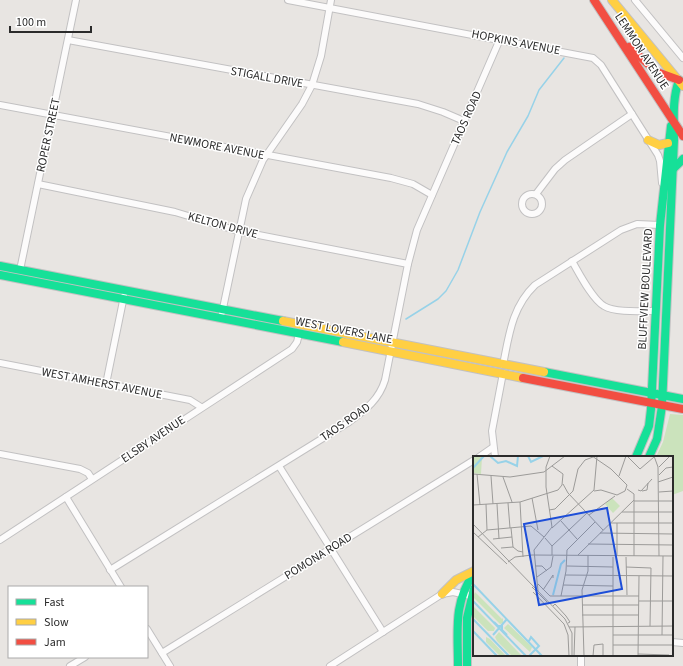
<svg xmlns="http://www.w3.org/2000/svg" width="683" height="666" font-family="'Source Sans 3',sans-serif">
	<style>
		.green { fill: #cbe3bc }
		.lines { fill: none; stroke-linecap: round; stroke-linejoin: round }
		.stream { stroke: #97d2e8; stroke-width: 1.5 }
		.street-casing { stroke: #c2c1c2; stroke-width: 8 }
		.fast-casing { stroke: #c2c1c2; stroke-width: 10 }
		.slow-casing { stroke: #c2c1c2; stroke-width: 10 }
		.jam-casing { stroke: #c2c1c2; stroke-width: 10 }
		.street { stroke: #fcfbfb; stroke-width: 6 }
		.fast { stroke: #16e098; stroke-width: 8 }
		.slow { stroke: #ffcf43; stroke-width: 8 }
		.jam { stroke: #f24e42; stroke-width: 8 }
		.labels { text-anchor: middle; stroke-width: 3; stroke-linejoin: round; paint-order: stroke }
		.street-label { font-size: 12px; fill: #2b2b2b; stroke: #fff }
		.inset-river { fill: none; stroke: #97d2e8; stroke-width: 2 }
		.inset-road { fill: none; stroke: #9c9b99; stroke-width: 1 }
		.view { fill: #1d4ed8; fill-opacity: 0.15; stroke: #1d4ed8; stroke-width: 2 }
		.inset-edge { fill: none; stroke: #2b2b2b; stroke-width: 2 }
	</style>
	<rect width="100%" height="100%" fill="#e8e5e2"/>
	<polygon class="green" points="670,414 683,415 683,491 672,495 672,457 656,457 663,442"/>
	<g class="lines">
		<polyline class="stream" points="406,319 438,299 446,291 458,270 480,212 507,152 528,116 539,90 564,58"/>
		<defs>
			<g id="street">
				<polyline points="288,0 593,58 601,65 658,155 660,161 662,183"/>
				<polyline points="635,0 683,58"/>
				<polyline points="68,40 418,104 443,112 464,121"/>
				<polyline points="0,105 391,178 413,184 432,195"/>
				<polyline points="38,184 175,212 238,231 408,264"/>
				<polyline points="536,194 555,169 565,160 632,114"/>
				<circle cx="532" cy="204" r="10"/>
				<path d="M572 261C579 273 592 299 604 306 615 313 642 311 656 311"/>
				<polyline points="20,270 76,0"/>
				<polyline points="222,313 246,199 263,160 302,104 312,85 321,56 331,0"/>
				<polyline points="0,363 190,400 201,407"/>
				<path d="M503 365C509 335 512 307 535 285L621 230 637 224 660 225"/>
				<polyline points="106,384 124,296"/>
				<polyline points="0,454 80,469 88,473 92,479"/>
				<polyline points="479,457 492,448"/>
				<polyline points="495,457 492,431 503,373"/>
				<polyline points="279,466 383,632"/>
				<polyline points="66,497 121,587"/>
				<polyline points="0,540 292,349 297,342 299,334"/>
				<path d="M110 570 349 422C365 410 379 400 385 380L408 264 417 230 500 39"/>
				<polyline points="147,629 170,666"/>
				<polyline points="672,642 683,643"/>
				<polyline points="162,653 474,460"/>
				<polyline points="70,666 85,657"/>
				<polyline points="330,666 442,594 453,592 471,596"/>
				<polyline points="581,666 581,655"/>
			</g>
			<g id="fast">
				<polyline points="673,169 683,159"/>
				<polyline points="0,266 283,321"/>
				<polyline points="0,275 343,342"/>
				<polyline points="544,372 683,399"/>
				<polyline points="636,457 649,426 651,409 660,225 671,126"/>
				<path d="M649 457 657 439 662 406 674 140C674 119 672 100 679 80"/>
				<path d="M458 666C458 631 453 603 474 573"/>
				<polyline points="467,666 467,618 474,589"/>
			</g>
			<g id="slow">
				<polyline points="612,0 683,86"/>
				<polyline points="648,140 659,145 668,143"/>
				<polyline points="283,321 544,372"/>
				<polyline points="343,342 523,378"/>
				<polyline points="442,594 456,580 474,571"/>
			</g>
			<g id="jam">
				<polyline points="594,0 683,136"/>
				<polyline points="629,47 657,72 679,80"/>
				<polyline points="523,378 683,409"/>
			</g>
		</defs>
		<use href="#street" class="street-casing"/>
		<use href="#fast" class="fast-casing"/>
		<use href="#slow" class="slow-casing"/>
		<use href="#jam" class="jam-casing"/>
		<use href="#street" class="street"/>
		<use href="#fast" class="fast"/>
		<use href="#slow" class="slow"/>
		<use href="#jam" class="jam"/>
	</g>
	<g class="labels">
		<g class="street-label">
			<text transform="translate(516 42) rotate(11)" y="4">HOPKINS AVENUE</text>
			<text transform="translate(642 51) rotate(57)" y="4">LEMMON AVENUE</text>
			<text transform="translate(267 77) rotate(10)" y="4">STIGALL DRIVE</text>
			<text transform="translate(466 118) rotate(-66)" y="4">TAOS ROAD</text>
			<text transform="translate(48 135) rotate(-78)" y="4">ROPER STREET</text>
			<text transform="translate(217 146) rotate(11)" y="4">NEWMORE AVENUE</text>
			<text transform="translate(223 225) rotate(15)" y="4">KELTON DRIVE</text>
			<text transform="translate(645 289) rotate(-87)" y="4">BLUFFVIEW BOULEVARD</text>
			<text transform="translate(344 330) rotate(11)" y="4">WEST LOVERS LANE</text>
			<text transform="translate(102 383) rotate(11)" y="4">WEST AMHERST AVENUE</text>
			<text transform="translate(345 422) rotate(-35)" y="4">TAOS ROAD</text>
			<text transform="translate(153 439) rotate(-34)" y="4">ELSBY AVENUE</text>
			<text transform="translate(318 556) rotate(-32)" y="4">POMONA ROAD</text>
		</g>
	</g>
	<g transform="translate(473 456)">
		<rect width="200" height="200" fill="#e8e5e2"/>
		<path d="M0 0 9 1 8 18 0 17ZM139 42 147 50 140 57 132 48ZM2 136 29 163 30 162V167L27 168 0 141ZM0 150 22 172 21 175H15L0 160ZM35 168 59 191 57 196 31 172ZM26 176 49 200H39L24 185 22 181ZM13 181 17 183 33 200H27L13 186Z" fill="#cbe3bc"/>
		<path class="inset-river" d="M17 0 25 7 33 5 44 10 45 0M55 0 58 6 70 0M0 12 11 0M0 128 69 200M80 139 88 108 92 104M0 145 53 200M0 163 36 200M21 166 25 170H29V174L34 179M0 175 24 200M20 179 34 163M56 185 58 181 66 190 56 200"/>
		<path class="inset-road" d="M119 0 138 13 154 29 152 35 144 39 128 34 121 35M154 0 167 13 181 1M181 0 185 11 186 100M186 11 197 0M0 18 37 21 71 16 92 0M4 18 7 49M186 19 193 12 200 11M18 20 20 48M146 20 153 0M30 21 39 46M185 26 200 21M90 28 95 37 130 74M154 33 161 38V100M165 34 168 35 179 23M169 35 174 34 175 27M186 36 200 35M59 42 65 74M161 45H200M47 46 50 101M35 47 37 72M13 48 14 74M24 48 26 83M0 49 47 46 85 34 89 29 90 18 79 10M76 54 82 53 100 35 105 13 112 4 120 1M149 56H200M116 59 142 40M88 65 104 83M138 67H200M144 67V99M0 68 92 163 99 177V200M38 72 40 91M79 72 121 34 124 0M0 76 34 108M127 77 200 78M5 81 14 74 58 70 71 81M72 82 79 90V99M20 83 39 81M115 88 200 89M79 90 114 57M28 92 40 91 45 95 50 96M105 99 161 44M153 101 154 139M35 106 42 101 59 99 200 100M63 110H69L74 115M94 110 140 111M153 111 178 112 177 170M92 119 200 120M64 121 78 111 80 100M65 128 77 140H166M90 129 140 130M59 131 74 146M70 134 80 119V122M65 135 61 94 79 71 73 31V11L77 0M60 136 91 168 95 179 96 200M88 140 93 115 94 94 122 66M166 145H200M109 149H166M80 150 82 148 93 160 97 166 95 167M109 159H166M96 171 200 170M140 179H200M189 179 190 100M140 189H200M165 198 196 199M101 200 102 171M111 200 109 134 115 115V99M120 200 121 189 130 188V200M140 200V101M165 200 166 120"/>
		<path class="view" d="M134 52 149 133 66 149 51 68Z"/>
		<rect width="200" height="200" class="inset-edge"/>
	</g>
	<rect x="8" y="586" width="140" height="72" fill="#ffffff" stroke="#aaaaaa"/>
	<rect x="16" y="599" width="20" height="6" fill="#16e098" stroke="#aaaaaa"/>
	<text x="44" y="606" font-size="12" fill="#2b2b2b">Fast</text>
	<rect x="16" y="619" width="20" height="6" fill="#ffcf43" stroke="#aaaaaa"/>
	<text x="44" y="626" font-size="12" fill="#2b2b2b">Slow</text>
	<rect x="16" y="639" width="20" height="6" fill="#f24e42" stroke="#aaaaaa"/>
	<text x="44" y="646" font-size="12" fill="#2b2b2b">Jam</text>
	<path d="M10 26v6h81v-6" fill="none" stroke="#2b2b2b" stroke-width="2"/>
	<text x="16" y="26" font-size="12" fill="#2b2b2b" stroke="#ffffff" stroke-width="3" paint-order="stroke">100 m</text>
</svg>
